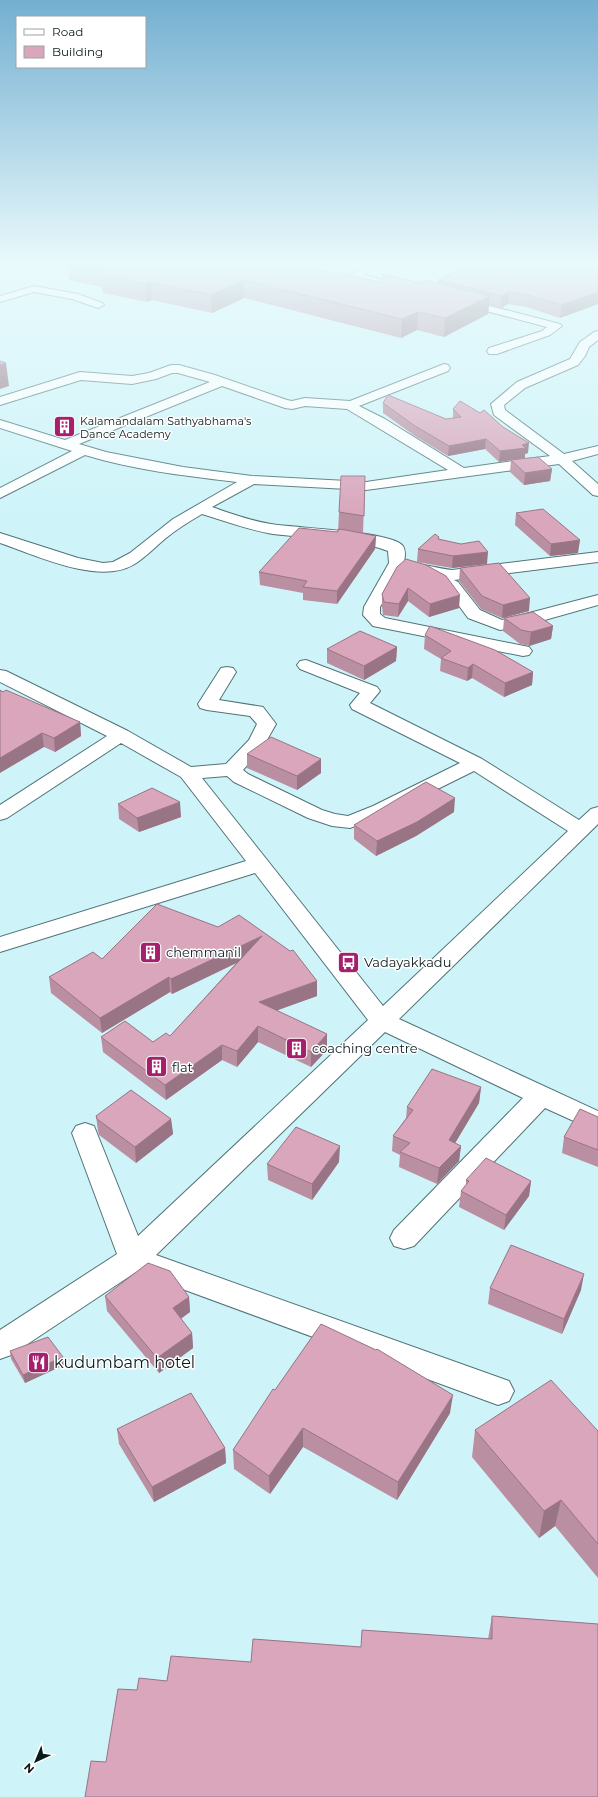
<svg xmlns="http://www.w3.org/2000/svg" width="598" height="1797" font-family="Montserrat,sans-serif">
	<style>
		.lines { fill: none; stroke-linecap: round; stroke-linejoin: round }
		.minor-casing { stroke: #507377; stroke-width: 2 }
		.minor { fill: #fff; fill-rule: evenodd }
		.wall { fill: #bb8fa2 }
		.shaded-wall { fill: #987484 }
		.building { fill: #d9a6bc; stroke: #987484 }
		.labels { text-anchor: middle; stroke-width: 3; stroke-linejoin: round; paint-order: stroke }
		.far-poi-label { font-size: 11px; fill: #0b191b; stroke: #fff; text-anchor: start }
		.poi-label { font-size: 13px; fill: #0b191b; stroke: #fff; text-anchor: start }
		.near-poi-label { font-size: 16px; fill: #0b191b; stroke: #fff; text-anchor: start }
	</style>
	<rect width="100%" height="100%" fill="#cef4f9"/>
	<g class="lines">
		<defs>
			<g id="minor">
				<polygon points="369,264 382,264 363,275 405,285 406,287 401,290 349,278 348,276"/>
				<polygon points="34,286 78,294 102,303 104,305 98,308 72,299 34,292 0,302 0,296"/>
				<polygon points="459,298 560,324 562,326 550,335 497,354 489,354 487,351 489,348 542,331 547,327 455,303 453,301 455,299"/>
				<path d="M598 331V340L589 347 585 356 578 365 525 388 504 405 505 410 564 454 598 446V454L572 461 598 484V496L593 495 559 464 366 490 254 484 212 507C232 514 251 521 271 524 293 528 392 531 403 546 412 561 388 594 380 607V614L385 618 529 647 532 651 529 655 523 656 373 626 363 615 364 607 389 563 388 551C351 537 312 539 273 534 249 530 225 521 202 514 190 521 177 529 166 538 155 547 145 558 133 565 98 585 35 555 0 543V533L78 558 103 563 113 562 130 553 173 519 237 482C186 476 134 470 85 455L0 498V488L72 451 0 428V420L65 440 210 382 178 373H172L156 379 132 384 81 380 0 405V397L80 372 132 376 149 373 171 365H179L215 375 287 400 292 401 305 398 350 401 444 364 448 365 450 368 448 371 359 406 385 419 464 468 550 456 494 415 491 404 517 382 570 359 580 342 594 332ZM222 386 285 408 292 409 305 406 347 409 448 470 366 482 252 476 183 467 106 452 79 444Z"/>
				<path d="M598 552V562L454 580 458 582 480 610 502 620 598 595V605L520 627 500 630 468 618 446 588 432 580 430 577 407 570 405 567 407 564C416 562 441 569 452 570Z"/>
				<path d="M306 660 377 687 380 691 370 703 482 759 579 820 591 809 598 807V824L399 1019 598 1111V1132L545 1108 414 1246 404 1249 394 1246 390 1238 394 1230 523 1098 385 1032 156 1255 509 1381 514 1391 509 1401 498 1405 136 1272 11 1355 0 1359V1330L117 1254 72 1133 76 1126 85 1123 94 1126 138 1236 368 1020 255 873 0 952V937L246 861 181 777 121 743 7 818 0 820V805L107 736 0 682V670L6 671 128 731 191 767 226 764 249 740 257 724 250 716 207 710 200 708 198 704 221 668 227 667 233 668 236 672 219 700 263 707 276 724 263 747 243 770 248 774 322 810 335 814 348 816 373 806 460 763 352 709 350 705 360 693 300 669 297 665 300 661ZM474 771 568 831 383 1006 202 778 227 776 234 782 308 818 332 826 350 828 387 814Z"/>
			</g>
		</defs>
		<use href="#minor" class="minor-casing"/>
		<use href="#minor" class="minor"/>
	</g>
	<g class="wall">
		<polygon points="68,264 291,264 381,282 438,283 438,280 471,265 465,264 598,264 598,304 560,318 526,307 508,304 501,308 489,305 488,314 444,337 417,330 401,338 244,298 212,313 152,300 147,302 103,293 102,287 69,280"/>
		<polygon points="383,403 446,419 453,418 453,409 528,453 525,454 525,458 499,462 485,449 448,456 415,436 383,413"/>
		<polygon points="511,460 552,469 550,481 524,485 510,472"/>
		<polygon points="365,476 363,533 376,536 375,549 337,604 303,600 303,593 260,585 259,572 338,532 339,512"/>
		<polygon points="516,513 578,553 550,556 515,525"/>
		<polygon points="439,539 487,564 452,568 417,562 418,549"/>
		<polygon points="397,567 459,608 429,617 408,601 398,617 383,615 382,607 382,594"/>
		<polygon points="460,568 529,611 502,618 481,609 459,581"/>
		<polygon points="504,618 553,626 551,639 529,646 520,644 503,631"/>
		<polygon points="425,635 533,672 532,685 504,697 472,678 467,681 440,671 441,659 424,649"/>
		<polygon points="397,647 396,661 364,680 327,663 327,649"/>
		<polygon points="0,690 80,722 81,736 55,752 44,747"/>
		<polygon points="247,754 321,759 321,773 297,790 247,768"/>
		<polygon points="118,804 181,817 139,832 119,819"/>
		<polygon points="454,812 416,836 376,856 354,839 354,825"/>
		<polygon points="157,904 317,996 277,1010 327,1050 311,1067 258,1042 237,1067 222,1060 166,1100 103,1052 101,1037 153,1042 170,1036 237,962 172,994 170,992 102,1033 51,993 49,977 102,959"/>
		<polygon points="481,1087 479,1103 455,1143 461,1146 459,1161 437,1184 399,1167 400,1155 392,1151 393,1136 406,1118 407,1107"/>
		<polygon points="96,1116 171,1119 173,1134 136,1163 99,1135 98,1131"/>
		<polygon points="598,1117 598,1167 562,1153 564,1137"/>
		<polygon points="339,1162 312,1200 268,1180 267,1164"/>
		<polygon points="466,1180 531,1181 529,1196 504,1230 459,1207 461,1191 466,1185"/>
		<polygon points="490,1288 581,1290 562,1334 488,1304"/>
		<polygon points="105,1296 189,1297 190,1312 181,1319 192,1333 193,1348 159,1373 107,1311"/>
		<polygon points="10,1351 63,1357 64,1365 25,1383 11,1359"/>
		<polygon points="275,1390 450,1413 397,1500 303,1447 270,1494 234,1469 233,1450"/>
		<polygon points="117,1429 225,1448 226,1463 154,1502 119,1444"/>
		<polygon points="475,1430 598,1431 598,1578 555,1526 539,1538 472,1457"/>
		<polygon points="492,1616 598,1624 106,1762 137,1690 167,1681 251,1662 361,1647 488,1639"/>
	</g>
	<g class="shaded-wall">
		<polygon points="244,280 244,298 212,313 211,295"/>
		<polygon points="151,282 152,300 147,302 145,284"/>
		<polygon points="509,292 508,304 501,308 502,296"/>
		<polygon points="598,292 598,304 560,318 562,305"/>
		<polygon points="490,296 488,314 444,337 445,318"/>
		<polygon points="418,312 417,330 401,338 402,319"/>
		<polygon points="6,363 9,386 0,389 0,365"/>
		<polygon points="486,439 485,449 448,456 449,446"/>
		<polygon points="529,443 528,453 525,454 525,458 499,462 500,451"/>
		<polygon points="552,469 550,481 524,485 525,473"/>
		<polygon points="376,536 375,549 337,604 337,591"/>
		<polygon points="580,540 578,553 550,556 551,544"/>
		<polygon points="488,552 487,564 452,568 453,556"/>
		<polygon points="408,588 408,601 398,617 399,604"/>
		<polygon points="460,595 459,608 429,617 430,604"/>
		<polygon points="530,598 529,611 502,618 503,605"/>
		<polygon points="553,626 551,639 529,646 531,632"/>
		<polygon points="397,647 396,661 364,680 364,666"/>
		<polygon points="473,664 472,678 467,681 468,668"/>
		<polygon points="533,672 532,685 504,697 505,683"/>
		<polygon points="80,722 81,736 55,752 54,738"/>
		<polygon points="42,733 44,747 0,773 0,758"/>
		<polygon points="321,759 321,773 297,790 297,776"/>
		<polygon points="455,798 454,812 416,836 376,856 377,841"/>
		<polygon points="180,802 181,817 139,832 137,818"/>
		<polygon points="262,936 262,951 172,994 171,979"/>
		<polygon points="169,977 170,992 102,1033 100,1018"/>
		<polygon points="317,981 317,996 259,1017 259,1002"/>
		<polygon points="258,1026 258,1042 237,1067 237,1051"/>
		<polygon points="327,1034 327,1050 311,1067 311,1052"/>
		<polygon points="222,1045 222,1060 166,1100 165,1085"/>
		<polygon points="481,1087 479,1103 448,1155 449,1140"/>
		<polygon points="171,1119 173,1134 136,1163 135,1147"/>
		<polygon points="340,1146 339,1162 312,1200 312,1184"/>
		<polygon points="461,1146 459,1161 437,1184 439,1168"/>
		<polygon points="531,1181 529,1196 504,1230 506,1215"/>
		<polygon points="584,1274 581,1290 562,1334 564,1319"/>
		<polygon points="189,1297 190,1312 174,1323 173,1308"/>
		<polygon points="192,1333 193,1348 159,1373 157,1358"/>
		<polygon points="63,1357 64,1365 25,1383 23,1375"/>
		<polygon points="453,1395 450,1413 397,1500 398,1482"/>
		<polygon points="303,1428 303,1447 270,1494 269,1476"/>
		<polygon points="225,1448 226,1463 154,1502 152,1487"/>
		<polygon points="561,1500 555,1526 539,1538 544,1511"/>
	</g>
	<g class="building">
		<polygon points="77,264 291,264 381,282 383,274 420,283 425,280 490,296 445,318 418,312 402,319 244,280 211,295 151,282 145,284 102,275 111,271"/>
		<polygon points="473,264 598,264 598,292 562,305 527,295 509,292 502,296 438,280"/>
		<polygon points="0,361 6,363 0,365"/>
		<polygon points="388,395 446,419 461,417 453,409 460,401 480,413 484,410 503,427 529,443 522,445 526,448 500,451 486,439 449,446 415,426 383,403"/>
		<polygon points="538,457 552,469 525,473 511,460"/>
		<polygon points="341,476 365,476 364,516 339,512"/>
		<polygon points="543,509 580,540 551,544 516,513"/>
		<polygon points="299,528 338,532 338,529 346,530 376,536 337,591 303,587 307,581 259,572"/>
		<polygon points="435,534 439,537 438,539 461,544 479,541 488,552 453,556 418,549"/>
		<polygon points="406,559 426,565 446,576 460,595 430,604 408,588 399,604 384,602 382,594 397,567"/>
		<polygon points="499,563 530,598 503,605 482,596 460,568"/>
		<polygon points="533,612 553,626 531,632 521,630 504,618"/>
		<polygon points="430,626 495,650 533,672 505,683 473,664 468,668 441,658 451,651 425,635"/>
		<polygon points="360,631 397,647 364,666 327,649"/>
		<polygon points="0,690 3,692 6,690 80,722 54,738 42,733 0,758"/>
		<polygon points="271,737 321,759 297,776 247,754"/>
		<polygon points="426,782 455,798 417,822 377,841 354,825"/>
		<polygon points="152,788 180,802 137,818 118,804"/>
		<polygon points="157,904 218,927 239,915 290,951 293,950 317,981 259,1002 327,1034 311,1052 258,1026 237,1051 222,1045 165,1085 101,1037 125,1021 153,1042 166,1033 170,1036 262,936 171,979 169,977 100,1018 49,977 93,952 102,959"/>
		<polygon points="432,1069 481,1087 449,1140 461,1146 439,1168 400,1152 410,1143 393,1136 413,1110 407,1107"/>
		<polygon points="131,1090 171,1119 135,1147 97,1119 96,1116"/>
		<polygon points="580,1109 598,1117 598,1150 564,1137"/>
		<polygon points="296,1127 340,1146 312,1184 267,1164"/>
		<polygon points="486,1158 531,1181 506,1215 461,1191 469,1181 466,1180"/>
		<polygon points="511,1245 584,1274 564,1319 490,1288"/>
		<polygon points="148,1263 170,1271 189,1297 173,1308 192,1333 157,1358 105,1296"/>
		<polygon points="321,1324 376,1350 377,1349 453,1395 398,1482 303,1428 269,1476 233,1450 273,1389 275,1390"/>
		<polygon points="48,1337 63,1357 23,1375 10,1351"/>
		<polygon points="551,1380 598,1431 598,1544 561,1500 544,1511 475,1430"/>
		<polygon points="191,1393 225,1448 152,1487 117,1429"/>
		<polygon points="492,1616 598,1624 598,1797 85,1797 91,1761 106,1762 118,1689 137,1690 139,1678 167,1681 171,1656 251,1662 253,1639 361,1647 362,1630 492,1639"/>
	</g>
	<linearGradient id="sky" x2="0" y2="1"><stop stop-color="#74afd1"/><stop offset="0.51" stop-color="#e9fafc"/><stop offset="1" stop-color="#e9fafc" stop-opacity="0"/></linearGradient>
	<rect width="598" height="516" fill="url(#sky)"/>
	<defs>
		<symbol id="building-square" viewBox="-11 -11 22 22"><rect x="-9" y="-9" width="18" height="18" rx="4" fill="#a4206d" stroke="#fff"/><path d="M-4-6H4V6H1V3H-1V6H-4ZM-2.5-4.3h1.7v1.8h-1.7ZM.8-4.3h1.7v1.8H.8ZM-2.5-1h1.7V.8h-1.7ZM.8-1h1.7V.8H.8Z" fill="#fff"/></symbol>
		<symbol id="bus-square" viewBox="-11 -11 22 22"><rect x="-9" y="-9" width="18" height="18" rx="4" fill="#a4206d" stroke="#fff"/><path d="M-5-6H5V4H4V6H2V4H-2V6H-4V4H-5ZM-3.5-4V0h7V-4ZM-3.5 1.2v1.5H-2V1.2ZM2 1.2v1.5H3.5V1.2Z" fill="#fff"/></symbol>
		<symbol id="restaurant-square" viewBox="-11 -11 22 22"><rect x="-9" y="-9" width="18" height="18" rx="4" fill="#a4206d" stroke="#fff"/><path d="M-5-6h1v4h1v-4h1v4h1v-4h1v5L-1.5 .5V6h-2V.5L-5-1ZM5-6V6H3V1.5H1.5Q1.5-4 5-6Z" fill="#fff"/></symbol>
	</defs>
	<g fill-rule="evenodd">
		<use href="#building-square" x="52" y="414" width="25" height="25"/>
		<use href="#building-square" x="138" y="940" width="25" height="25"/>
		<use href="#bus-square" x="336" y="950" width="25" height="25"/>
		<use href="#building-square" x="284" y="1036" width="25" height="25"/>
		<use href="#building-square" x="144" y="1054" width="25" height="25"/>
		<use href="#restaurant-square" x="26" y="1350" width="25" height="25"/>
	</g>
	<g class="labels">
		<g class="far-poi-label">
			<text x="80" y="425">Kalamandalam Sathyabhama's<tspan x="80" dy="13">Dance Academy</tspan></text>
		</g>
		<g class="poi-label">
			<text x="166" y="957">chemmanil</text>
			<text x="364" y="967">Vadayakkadu</text>
			<text x="312" y="1053">coaching centre</text>
			<text x="172" y="1072">flat</text>
		</g>
		<g class="near-poi-label">
			<text x="54" y="1368">kudumbam hotel</text>
		</g>
	</g>
	<rect x="16" y="16" width="130" height="52" fill="#ffffff" stroke="#9da3a4"/>
	<rect x="24" y="29" width="20" height="6" fill="#ffffff" stroke="#9da3a4"/>
	<text x="52" y="36" font-size="12" fill="#0b191b">Road</text>
	<rect x="24" y="46" width="20" height="12" fill="#d9a6bc" stroke="#9da3a4"/>
	<text x="52" y="56" font-size="12" fill="#0b191b">Building</text>
	<g transform="translate(36 1761) rotate(224)" stroke="#ffffff" stroke-width="3" paint-order="stroke">
	<path d="M0-3L7 15L0 10L-7 15Z" fill="#0b191b"/>
	<text y="-6" font-size="11" font-weight="bold" text-anchor="middle" fill="#0b191b">N</text>
	</g>
</svg>
